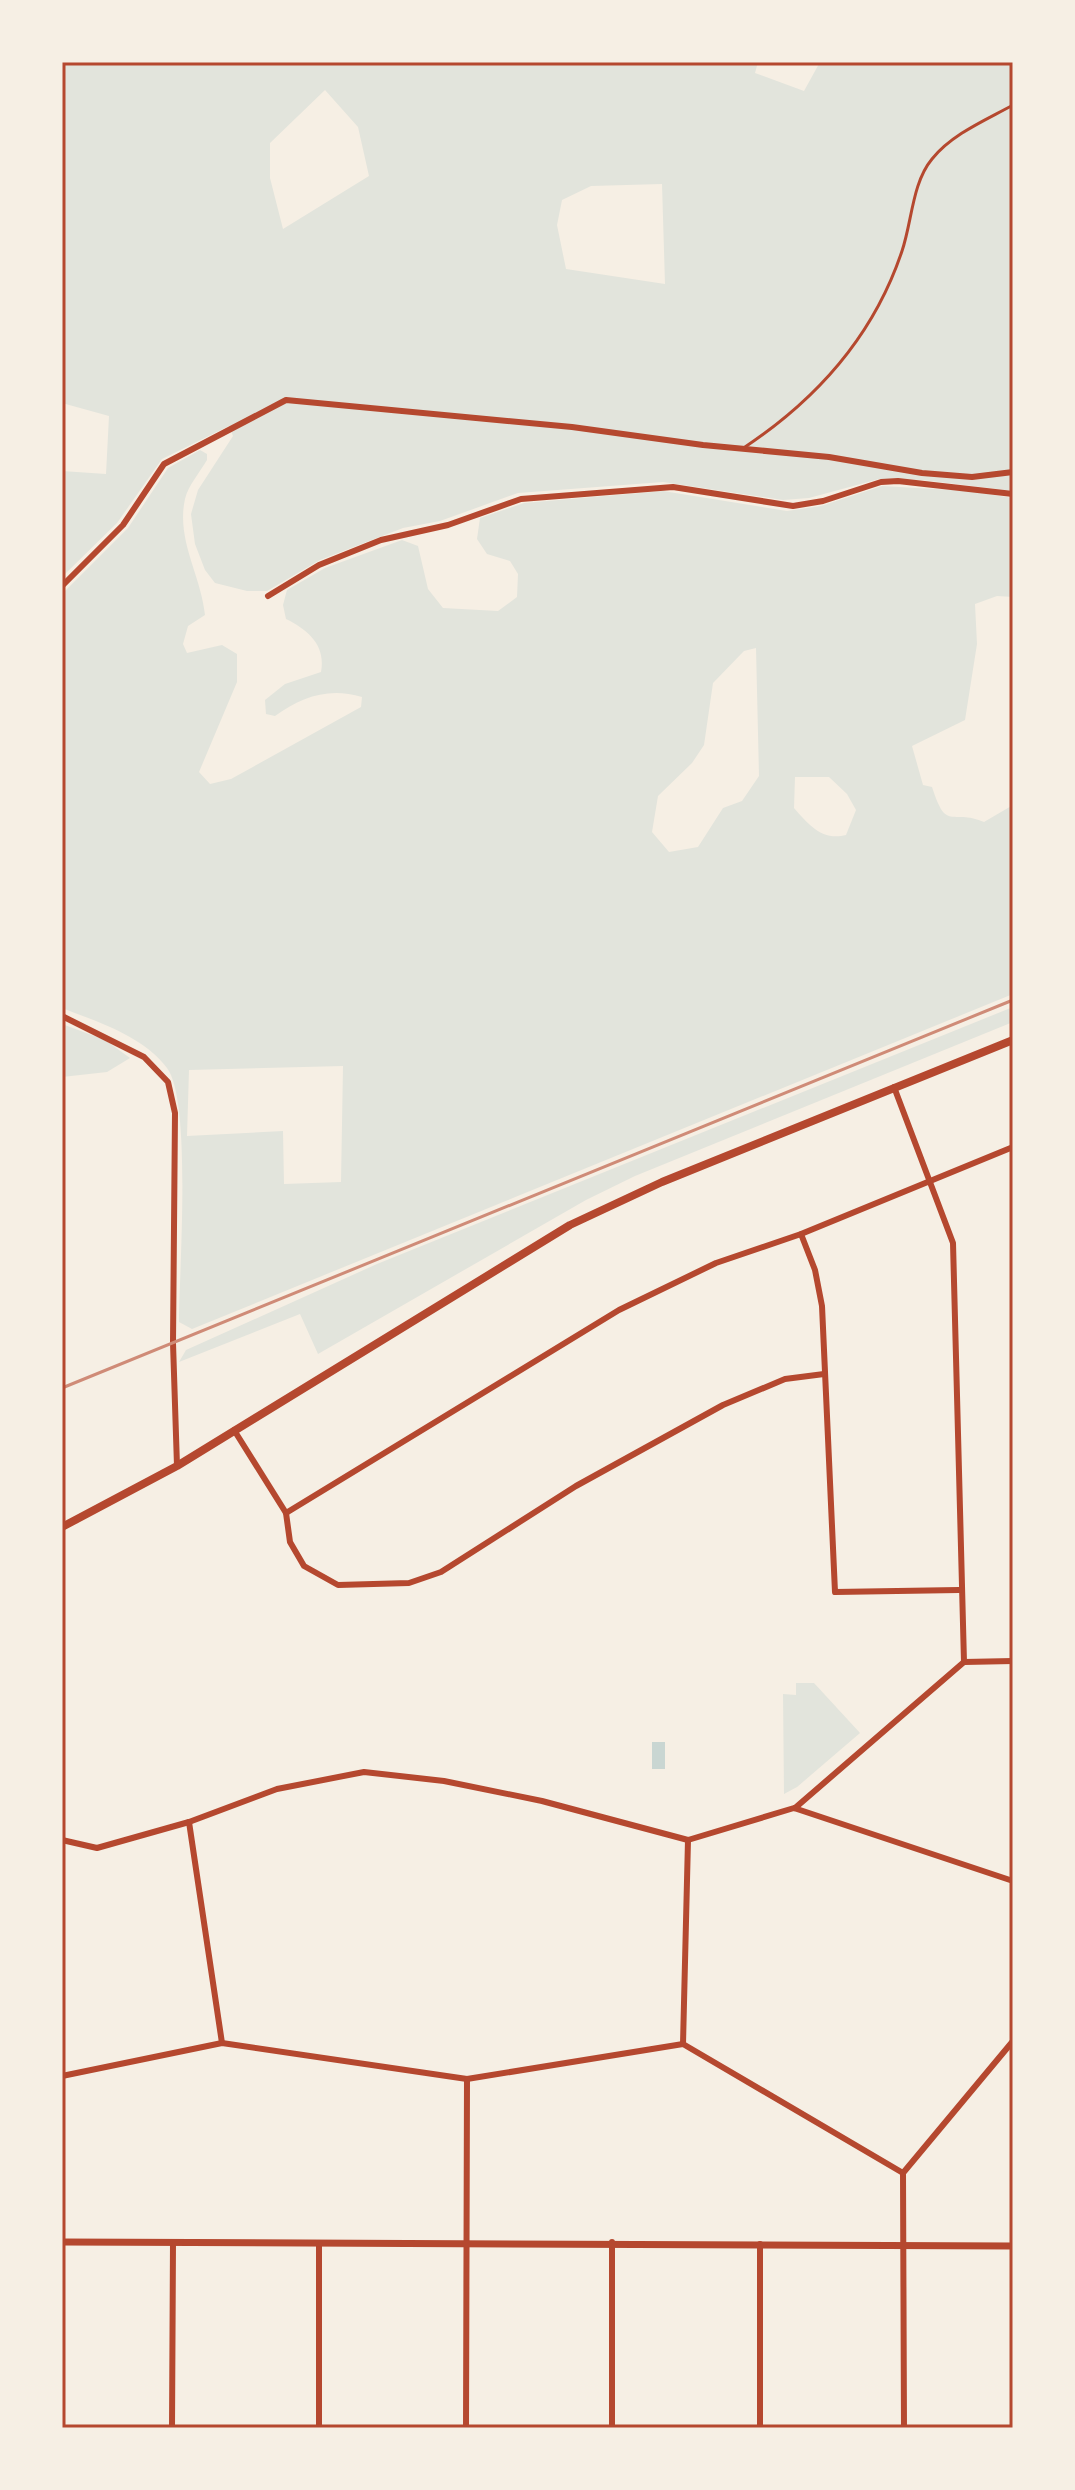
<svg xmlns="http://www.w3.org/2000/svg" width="1075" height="2490" font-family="Helvetica,sans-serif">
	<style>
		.green { fill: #e2e4dc; fill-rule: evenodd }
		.water { fill: #c9d6d2 }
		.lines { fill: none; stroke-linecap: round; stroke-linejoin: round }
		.service { stroke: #b5482f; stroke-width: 3 }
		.minor { stroke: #b5482f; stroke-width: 6 }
		.tertiary { stroke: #b5482f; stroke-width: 7 }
		.secondary { stroke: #b5482f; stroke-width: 8 }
		.rail { stroke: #cf8b77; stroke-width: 3 }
		.neatline { fill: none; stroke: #b5482f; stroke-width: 3 }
	</style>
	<rect width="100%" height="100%" fill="#f6efe4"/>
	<g class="green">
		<path d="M62 62H758L755 73 804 91 820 62H1013V491L923 480 879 479 809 498 783 500 663 482 518 493 440 521 403 528 320 560 267 591H247L215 583 205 570 195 544 191 514 198 490 233 436 229 426 162 459 117 523 62 577V471L106 474 109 416 62 403ZM325 90 358 127 369 176 283 229 270 178V143ZM662 184 665 284 566 269 557 225 562 200 591 186Z"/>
		<path d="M200 450 207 454V460C200 472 188 486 185 499 176 540 201 575 205 615L188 626 183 644 187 653 222 645 237 654V682L199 772 210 784 231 779 361 707 362 697C328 687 302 697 275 716L266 714 265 700 285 684 321 672C326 645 308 630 286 619L283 605 287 590 325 568 402 540 418 546 428 589 443 608 498 611 517 597 518 574 510 561 487 554 477 539 480 518 524 503 663 491 787 511 821 506 882 486 969 491 1013 498V597L997 596 975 604 977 644 965 720 912 746 923 785 932 787C947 833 950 808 984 822L1013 805V994L192 1329 179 1322C179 1273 192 1101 167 1068 143 1036 98 1022 62 1008V594L128 528 168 468ZM756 648 759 776 742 801 723 808 698 847 669 852 652 832 658 796 692 763 704 745 713 683 744 651ZM795 777H829L847 794 856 810 846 835C822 841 809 825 794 808ZM343 1066 341 1182 284 1184 283 1131 187 1136 189 1070Z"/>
		<polygon points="1013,1007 1013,1022 635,1176 586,1200 318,1354 300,1314 179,1362 186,1350 377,1264"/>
		<polygon points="62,1024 105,1040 130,1058 107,1072 62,1077"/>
		<polygon points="796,1683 814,1683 860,1733 797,1787 784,1794 783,1694 796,1695"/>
	</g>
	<rect class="water" x="652" y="1742" width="13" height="27"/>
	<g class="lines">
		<path class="service" d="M745 447C817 399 874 335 902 251 912 222 912 183 932 159 952 134 986 120 1013 105"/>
		<g class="minor">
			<polyline points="62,586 123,525 164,464 286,400 572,427 703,445 829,457 922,473 972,477 1013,472"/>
			<polyline points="268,596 319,565 381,540 448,525 521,499 673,487 793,506 823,501 881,482 898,481 1013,494"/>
			<polyline points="62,1016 144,1057 168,1082 175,1113 173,1343 177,1466"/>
			<polyline points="894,1087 953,1243 964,1662"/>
			<polyline points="801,1234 815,1270 822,1306 835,1592 959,1590"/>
			<polyline points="234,1430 286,1513 290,1542 304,1566 338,1585 409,1583 441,1572 576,1486 723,1405 785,1379 824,1374"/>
			<polyline points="286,1513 619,1310 716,1263 801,1234 1013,1147"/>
			<polyline points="795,1808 964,1662 1013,1661"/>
			<polyline points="189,1822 222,2043"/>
			<polyline points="62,1840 97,1848 189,1822 277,1789 364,1772 444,1781 542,1801 688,1840 794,1808 1013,1881"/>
			<polyline points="683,2044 688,1840"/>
			<polyline points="62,2076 222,2043 467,2079 683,2044 903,2173"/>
			<polyline points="903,2173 904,2428"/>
			<polyline points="903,2173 1013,2041"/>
			<polyline points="319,2243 319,2428"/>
			<polyline points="172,2428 173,2242"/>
			<polyline points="466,2428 467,2079"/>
			<polyline points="612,2428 612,2242"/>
			<polyline points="760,2428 760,2244"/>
		</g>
		<polyline class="tertiary" points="62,2242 1013,2246"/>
		<polyline class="secondary" points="62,1527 177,1466 570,1225 662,1182 1013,1040"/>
		<polyline class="rail" points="62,1388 1013,1000"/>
	</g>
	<rect width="1075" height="2490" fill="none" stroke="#f6efe4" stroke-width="128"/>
	<rect x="64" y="64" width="947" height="2362" class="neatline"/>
</svg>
